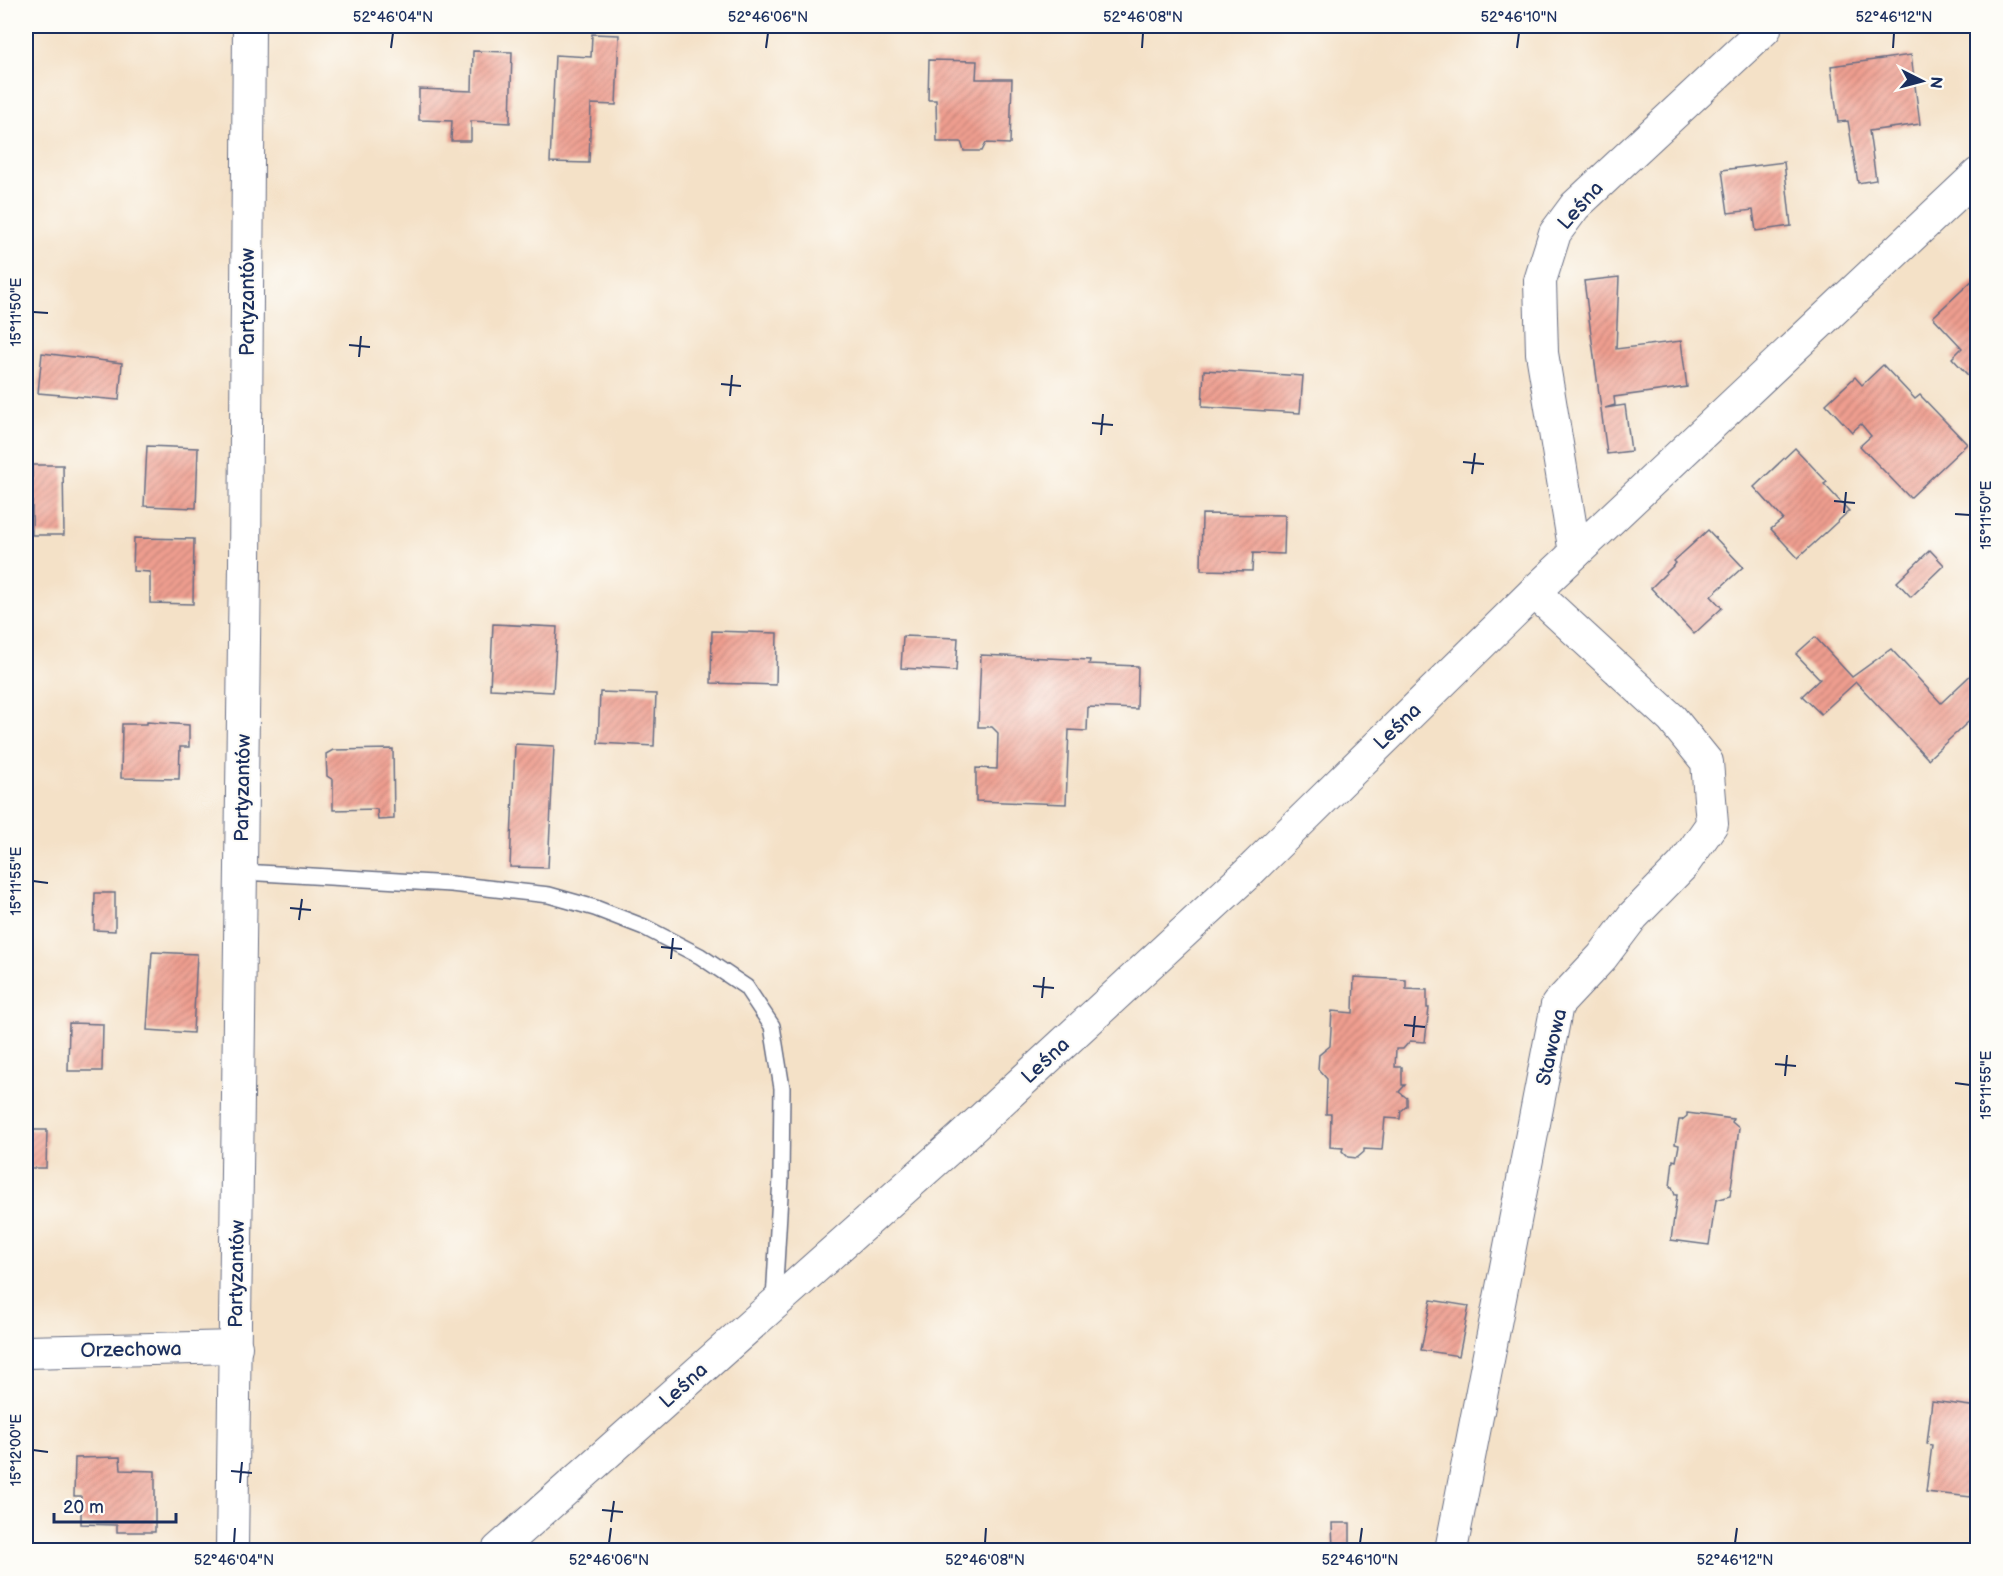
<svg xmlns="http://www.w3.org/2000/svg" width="2003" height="1576" font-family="'Balsamiq Sans',sans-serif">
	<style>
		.building { fill: url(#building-hatch) }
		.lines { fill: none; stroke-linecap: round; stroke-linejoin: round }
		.lane-casing { stroke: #676d83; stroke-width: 18 }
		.street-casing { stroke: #676d83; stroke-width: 34 }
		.lane { stroke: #fff; stroke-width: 15 }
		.street { stroke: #fff; stroke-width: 32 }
		.ticks { fill: none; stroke: #1b2f5e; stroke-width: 2 }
		.labels { text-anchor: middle; stroke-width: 4.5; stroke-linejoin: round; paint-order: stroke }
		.street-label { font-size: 20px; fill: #1b2f5e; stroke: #fdfcf7 }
		.neatline { fill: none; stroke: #1b2f5e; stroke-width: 2 }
		.ticks-label { font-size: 15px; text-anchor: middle; fill: #1b2f5e }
	</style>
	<defs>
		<pattern id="building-hatch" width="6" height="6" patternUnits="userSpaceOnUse" patternTransform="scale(1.5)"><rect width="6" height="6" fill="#ef9e8f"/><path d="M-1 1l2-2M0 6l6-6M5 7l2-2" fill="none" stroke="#c18178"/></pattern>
	</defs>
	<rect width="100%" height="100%" fill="#fdfcf7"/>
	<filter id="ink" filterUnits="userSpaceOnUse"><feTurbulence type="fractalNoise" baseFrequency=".0167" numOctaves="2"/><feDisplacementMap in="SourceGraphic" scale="12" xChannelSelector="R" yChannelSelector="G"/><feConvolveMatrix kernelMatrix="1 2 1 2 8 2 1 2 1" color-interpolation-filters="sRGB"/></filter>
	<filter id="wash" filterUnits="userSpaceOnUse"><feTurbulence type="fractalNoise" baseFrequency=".008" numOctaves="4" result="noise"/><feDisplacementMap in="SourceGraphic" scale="24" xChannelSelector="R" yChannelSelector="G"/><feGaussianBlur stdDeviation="1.35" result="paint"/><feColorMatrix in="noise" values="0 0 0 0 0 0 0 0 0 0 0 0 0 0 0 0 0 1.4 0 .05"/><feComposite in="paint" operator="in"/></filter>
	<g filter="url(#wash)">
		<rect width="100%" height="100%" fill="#f4e1c7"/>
		<g id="blocks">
			<g class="building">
				<polygon points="592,34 619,35 616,105 591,104 589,163 550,162 555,55 591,57"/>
				<polygon points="473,51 512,52 510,123 471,121 471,141 451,141 452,121 419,120 419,89 472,91"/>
				<polygon points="1911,55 1920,124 1869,131 1876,180 1858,183 1848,121 1838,122 1831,66"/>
				<polygon points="929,60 977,61 976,79 1012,79 1010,144 986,143 982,151 964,151 961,142 937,142 936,100 928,100"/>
				<polygon points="1784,162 1791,226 1756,231 1753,210 1728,213 1722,170"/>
				<polygon points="1619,277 1616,349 1681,341 1687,387 1614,397 1615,405 1605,408 1625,405 1631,451 1607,454 1584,281"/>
				<polygon points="1975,278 1978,280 1978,386 1952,358 1962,348 1933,317"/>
				<polygon points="42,353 122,363 119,400 38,393"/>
				<polygon points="1883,365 1915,399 1920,395 1967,444 1910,498 1860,446 1871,436 1861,424 1852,432 1826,404 1855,377 1862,385"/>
				<polygon points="1204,370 1303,376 1300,413 1202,407"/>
				<polygon points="147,446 198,448 196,508 144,506"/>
				<polygon points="1795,448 1827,482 1824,484 1849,511 1798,558 1771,529 1783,519 1754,487"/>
				<polygon points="32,465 63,465 64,535 32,535"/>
				<polygon points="1202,514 1285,515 1284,554 1253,553 1252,571 1201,570"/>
				<polygon points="1708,530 1743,567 1711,596 1722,608 1694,634 1651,588 1676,563 1674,561"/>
				<polygon points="134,538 194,539 193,604 150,603 150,572 133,571"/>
				<polygon points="1930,550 1944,565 1911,597 1897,582"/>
				<polygon points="493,624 557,627 553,692 490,689"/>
				<polygon points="712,631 777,633 776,685 711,683"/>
				<polygon points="903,636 958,638 956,671 901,668"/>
				<polygon points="1815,637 1852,677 1891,649 1941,703 1978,668 1978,713 1928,759 1856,682 1821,714 1802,696 1820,679 1796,654"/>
				<polygon points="981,655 1090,660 1089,664 1138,666 1137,709 1088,707 1087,731 1069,730 1066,804 976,801 976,768 997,769 998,733 992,727 978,727"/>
				<polygon points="600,692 656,694 654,746 598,743"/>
				<polygon points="147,722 189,725 189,747 180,747 179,779 121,778 122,724 147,724"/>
				<polygon points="515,744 554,746 548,868 510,867"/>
				<polygon points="393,749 394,819 378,820 377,809 333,810 333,780 327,776 326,754 333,750"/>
				<polygon points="95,893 115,893 115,931 94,930"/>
				<polygon points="152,952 197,954 193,1033 147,1030"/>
				<polygon points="1354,977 1406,980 1406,989 1427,990 1427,1008 1429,1008 1425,1042 1410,1041 1403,1049 1396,1049 1395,1067 1402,1067 1402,1085 1405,1085 1399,1092 1407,1098 1407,1106 1401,1111 1400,1119 1385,1118 1382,1150 1364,1149 1364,1152 1357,1158 1348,1157 1342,1151 1343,1148 1330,1147 1331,1114 1326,1114 1327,1079 1318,1069 1319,1055 1330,1046 1332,1011 1353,1013"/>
				<polygon points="69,1023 103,1024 102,1071 68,1071"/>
				<polygon points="1687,1113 1733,1119 1732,1122 1739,1128 1730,1196 1716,1200 1709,1245 1671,1240 1677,1195 1675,1195 1672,1187 1670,1187 1673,1160 1676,1161 1679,1145 1675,1144 1679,1120 1682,1120 1687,1116"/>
				<polygon points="26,1130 47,1130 46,1168 26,1168"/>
				<polygon points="1431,1300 1469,1306 1459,1356 1421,1350"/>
				<polygon points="1932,1401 1978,1407 1978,1451 1971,1497 1926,1492 1932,1445 1927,1444"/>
				<polygon points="120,1457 121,1470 155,1471 155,1532 117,1532 117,1525 81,1524 81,1496 74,1496 75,1458"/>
				<polygon points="1332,1523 1350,1523 1350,1550 1333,1550"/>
			</g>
		</g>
	</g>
	<g filter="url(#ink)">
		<use href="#blocks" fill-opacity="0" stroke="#676d83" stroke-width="1.5"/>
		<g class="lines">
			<defs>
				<polyline id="lane" points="241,872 451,884 549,895 595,908 644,927 700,956 746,987 772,1026 782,1088 781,1178 774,1300"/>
				<g id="street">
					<polyline points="1575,553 1542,353 1540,281 1555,233 1575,206 1765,29"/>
					<polyline points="26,1352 236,1347"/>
					<polyline points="232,1550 245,564 249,26"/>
					<polyline points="498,1550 960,1139 1248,873 1534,592 1978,174"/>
					<polyline points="1451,1550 1557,1005 1602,957 1633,916 1683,865 1712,824 1707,762 1672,719 1534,592"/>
				</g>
			</defs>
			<use href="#lane" class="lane-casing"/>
			<use href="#street" class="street-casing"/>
			<use href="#lane" class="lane"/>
			<use href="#street" class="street"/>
		</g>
	</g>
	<path class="ticks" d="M391 48 393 33M766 48 768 33M1142 48 1143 33M1517 48 1519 33M1893 48 1894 33M33 312 48 313M349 345 370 347M359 357 361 336M721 384 741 386M730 396 732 375M1092 423 1113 425M1101 435 1103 414M1463 462 1484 464M1472 474 1475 453M1834 501 1855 503M1844 513 1846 492M1955 514 1970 515M33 881 48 883M290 908 311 910M299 920 302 899M661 947 682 949M671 959 673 938M1033 986 1054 988M1042 998 1044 977M1404 1025 1425 1027M1413 1037 1415 1016M1775 1064 1796 1066M1785 1076 1787 1055M1955 1083 1970 1085M33 1450 48 1452M231 1471 252 1473M240 1483 242 1462M602 1510 623 1512M611 1522 614 1501M234 1543 235 1528M609 1543 611 1528M985 1543 986 1528M1360 1543 1362 1528M1735 1543 1737 1528"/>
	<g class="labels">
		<g class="street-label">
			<text transform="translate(1580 205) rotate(-48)" y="7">Leśna</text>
			<text transform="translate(247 302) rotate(-90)" y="7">Partyzantów</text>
			<text transform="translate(1397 726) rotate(-44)" y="7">Leśna</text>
			<text transform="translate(242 788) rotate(-89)" y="7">Partyzantów</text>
			<text transform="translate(1551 1047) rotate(-77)" y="7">Stawowa</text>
			<text transform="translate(1045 1060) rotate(-43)" y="7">Leśna</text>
			<text transform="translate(236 1274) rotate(-89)" y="7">Partyzantów</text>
			<text transform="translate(131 1349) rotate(-1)" y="7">Orzechowa</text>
			<text transform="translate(683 1385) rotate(-42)" y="7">Leśna</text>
		</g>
	</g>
	<rect width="2003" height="1576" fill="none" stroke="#fdfcf7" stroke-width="66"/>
	<g transform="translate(1922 81) rotate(96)" stroke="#fdfcf7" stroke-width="4.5" paint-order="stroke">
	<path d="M0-4.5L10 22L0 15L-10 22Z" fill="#1b2f5e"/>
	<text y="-9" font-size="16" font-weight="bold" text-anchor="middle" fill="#1b2f5e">N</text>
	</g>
	<path d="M54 1513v9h122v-9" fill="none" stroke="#1b2f5e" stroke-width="3"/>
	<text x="63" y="1513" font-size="18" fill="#1b2f5e" stroke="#fdfcf7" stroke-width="4.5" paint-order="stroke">20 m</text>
	<rect x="33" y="33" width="1937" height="1510" class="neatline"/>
	<g class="ticks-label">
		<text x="393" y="22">52°46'04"N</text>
		<text x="768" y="22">52°46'06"N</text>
		<text x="1143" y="22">52°46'08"N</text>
		<text x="1519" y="22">52°46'10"N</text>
		<text x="1894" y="22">52°46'12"N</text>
		<text transform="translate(16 312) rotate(-90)" y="5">15°11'50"E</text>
		<text transform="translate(1986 515) rotate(-90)" y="5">15°11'50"E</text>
		<text transform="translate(16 881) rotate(-90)" y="5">15°11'55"E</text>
		<text transform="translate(1986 1085) rotate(-90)" y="5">15°11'55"E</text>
		<text transform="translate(16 1450) rotate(-90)" y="5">15°12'00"E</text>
		<text x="234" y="1565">52°46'04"N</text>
		<text x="609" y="1565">52°46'06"N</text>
		<text x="985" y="1565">52°46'08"N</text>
		<text x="1360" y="1565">52°46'10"N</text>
		<text x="1735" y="1565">52°46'12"N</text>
	</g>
</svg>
